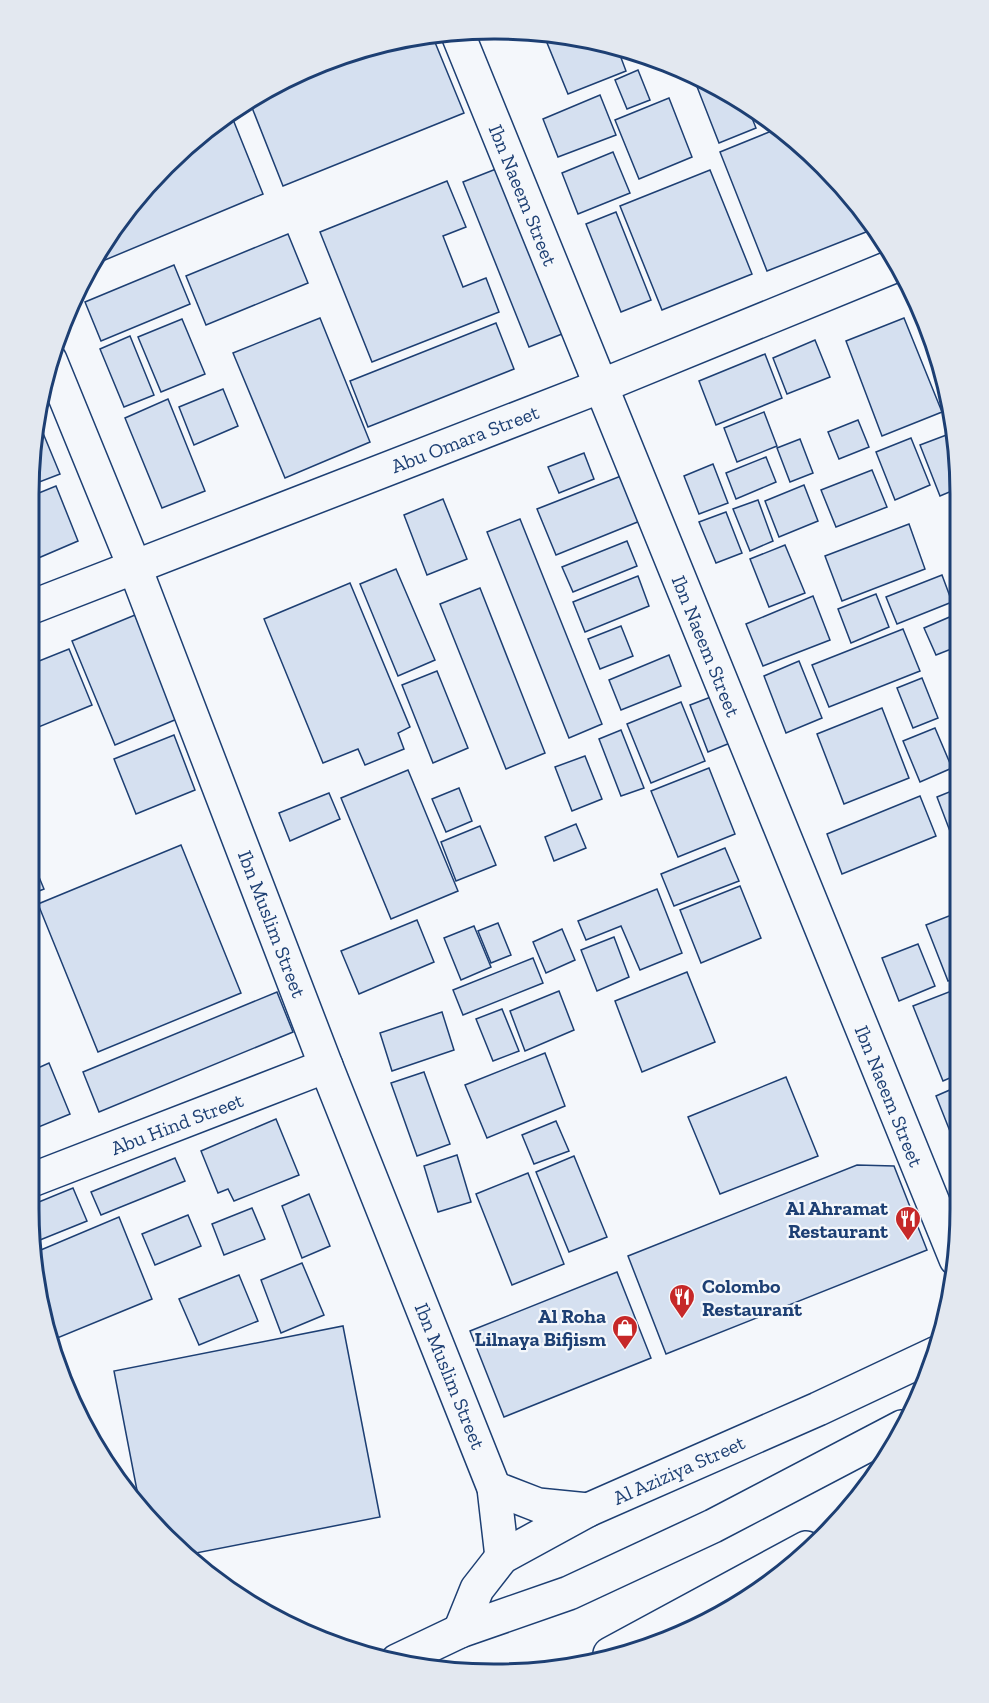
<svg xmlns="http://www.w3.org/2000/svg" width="989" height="1703" font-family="'Zilla Slab',serif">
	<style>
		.building { fill: #d5e0f0; stroke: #1d3f73; stroke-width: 1.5 }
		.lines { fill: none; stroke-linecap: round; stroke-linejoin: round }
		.minor-casing { stroke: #1d3f73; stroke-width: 36 }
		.secondary-casing { stroke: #1d3f73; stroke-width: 36 }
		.minor { stroke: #f4f7fb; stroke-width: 33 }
		.secondary { stroke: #f4f7fb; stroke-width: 33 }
		.labels { text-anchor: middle; stroke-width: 4.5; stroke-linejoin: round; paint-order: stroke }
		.street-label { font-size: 20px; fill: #1d3f73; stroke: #f4f7fb }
		.poi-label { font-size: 20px; font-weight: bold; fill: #1d3f73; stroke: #f4f7fb; text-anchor: end }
		.rim { fill: none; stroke: #1d3f73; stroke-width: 3 }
	</style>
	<rect width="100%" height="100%" fill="#f4f7fb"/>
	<g class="building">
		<polygon points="543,33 585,37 617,47 626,71 568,94"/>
		<polygon points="432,35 464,113 283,186 249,100 316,64 403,38"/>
		<polygon points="638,70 650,100 627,109 615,80"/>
		<polygon points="692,74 746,103 756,128 719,143"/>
		<polygon points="600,95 616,135 558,157 543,119"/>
		<polygon points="669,98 692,157 639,179 615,120"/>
		<polygon points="230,112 263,194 93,265 107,236 165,165"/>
		<polygon points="779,128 824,165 856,206 866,232 767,271 720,152"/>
		<polygon points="613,152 630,193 578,214 562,173"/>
		<polygon points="496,169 562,334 529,347 463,182"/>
		<polygon points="710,170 752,274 662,310 620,206"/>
		<polygon points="447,181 466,227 443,236 463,287 486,278 499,312 372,362 320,232"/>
		<polygon points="616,212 651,300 621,312 586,224"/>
		<polygon points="288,234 308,283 206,325 186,276"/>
		<polygon points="174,265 190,304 101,341 85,302"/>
		<polygon points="320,318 370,442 285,478 233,353"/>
		<polygon points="904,318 942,412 882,436 846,341"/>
		<polygon points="182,319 205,374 161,392 138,337"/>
		<polygon points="496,323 514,369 368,427 350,381"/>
		<polygon points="130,336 154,395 124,407 100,349"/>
		<polygon points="815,340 830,377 787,394 773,358"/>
		<polygon points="765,354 782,398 716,425 699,381"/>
		<polygon points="223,389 238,426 194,445 179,407"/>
		<polygon points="168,399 205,491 162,508 125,418"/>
		<polygon points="764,412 777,446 737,462 724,428"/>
		<polygon points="858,420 869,447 839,459 828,432"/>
		<polygon points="38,421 60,474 29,486 30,464"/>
		<polygon points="949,434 959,464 959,488 940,496 920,445"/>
		<polygon points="911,438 930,485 895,500 876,452"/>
		<polygon points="800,439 813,473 790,482 777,448"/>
		<polygon points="584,453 594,479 559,493 548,467"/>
		<polygon points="766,457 776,482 736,499 726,473"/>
		<polygon points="713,464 728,503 699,514 684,476"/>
		<polygon points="872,470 887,507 836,527 821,490"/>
		<polygon points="621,476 640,521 556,555 537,509"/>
		<polygon points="804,485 818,521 779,537 765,501"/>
		<polygon points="56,486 78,541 29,562 29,497"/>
		<polygon points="443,499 467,559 427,575 404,515"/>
		<polygon points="758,500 773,541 750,551 733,509"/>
		<polygon points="726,512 742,553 716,563 699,522"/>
		<polygon points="520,519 602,724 569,738 487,532"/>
		<polygon points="909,524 925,569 842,601 825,556"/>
		<polygon points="627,541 637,566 573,592 562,567"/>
		<polygon points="785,545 805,593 769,607 750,559"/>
		<polygon points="396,569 435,660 398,676 360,584"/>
		<polygon points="942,575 952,602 897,624 886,597"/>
		<polygon points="638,576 649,606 585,632 573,602"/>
		<polygon points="350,583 410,727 398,733 404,749 365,765 358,749 323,763 264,619"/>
		<polygon points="480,588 545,753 506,769 440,604"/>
		<polygon points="876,594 889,627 851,643 838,609"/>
		<polygon points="813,596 830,640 763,666 746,624"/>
		<polygon points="959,613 959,646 936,655 924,628"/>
		<polygon points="135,615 177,719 115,745 72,641"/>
		<polygon points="621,626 633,656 600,669 588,639"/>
		<polygon points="903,629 920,671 829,707 812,665"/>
		<polygon points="69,649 92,705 29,731 29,665"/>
		<polygon points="669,655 681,686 621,710 609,680"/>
		<polygon points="799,661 822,718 786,733 764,676"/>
		<polygon points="437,671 468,748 433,763 402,685"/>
		<polygon points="922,678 938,718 913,728 897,688"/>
		<polygon points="716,695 735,741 708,752 690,705"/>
		<polygon points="681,702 705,761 651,783 627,724"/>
		<polygon points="882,708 909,778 844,804 817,734"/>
		<polygon points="935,728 952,768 920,782 903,741"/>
		<polygon points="621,730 644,788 621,796 599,739"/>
		<polygon points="174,735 195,790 136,814 114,759"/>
		<polygon points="585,756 602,799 572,811 555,767"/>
		<polygon points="709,768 735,834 678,857 651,791"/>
		<polygon points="408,770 458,891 391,919 341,798"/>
		<polygon points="459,788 472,821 446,832 432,799"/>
		<polygon points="959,788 959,855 937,797"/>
		<polygon points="329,793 340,819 290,841 279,813"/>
		<polygon points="920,796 936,836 842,874 827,834"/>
		<polygon points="576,824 586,848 554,861 545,837"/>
		<polygon points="480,826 496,865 456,881 441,842"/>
		<polygon points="181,845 241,993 98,1052 38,904"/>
		<polygon points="725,848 739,881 674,906 661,874"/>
		<polygon points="29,853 44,889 29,895"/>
		<polygon points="740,886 761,938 701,963 680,910"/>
		<polygon points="657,889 682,953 640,970 621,926 586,940 578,921"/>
		<polygon points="959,912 959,977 948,981 926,925"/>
		<polygon points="417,920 434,962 359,994 341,951"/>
		<polygon points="498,923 511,955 491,963 478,931"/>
		<polygon points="474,926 491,967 461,980 444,938"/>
		<polygon points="562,929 575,960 546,973 533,942"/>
		<polygon points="614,937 629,977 597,991 581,950"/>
		<polygon points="918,944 935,986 899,1001 882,958"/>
		<polygon points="533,958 543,983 463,1015 453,990"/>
		<polygon points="687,972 715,1042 642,1072 615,1001"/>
		<polygon points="959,988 959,1074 943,1081 913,1006"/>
		<polygon points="559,991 574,1030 525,1051 510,1011"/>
		<polygon points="277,992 293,1032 99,1112 83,1072"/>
		<polygon points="502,1009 519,1051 493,1061 476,1019"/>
		<polygon points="442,1012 454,1050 392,1071 380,1033"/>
		<polygon points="29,1020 39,1047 29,1051"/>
		<polygon points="545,1053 565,1106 487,1138 465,1085"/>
		<polygon points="49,1063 70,1114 29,1131 29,1072"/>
		<polygon points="424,1072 450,1144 417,1156 391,1083"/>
		<polygon points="786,1077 818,1156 720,1194 688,1117"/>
		<polygon points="959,1086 959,1154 936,1096"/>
		<polygon points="276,1119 299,1175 234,1201 228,1189 218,1193 201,1151"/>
		<polygon points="556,1121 569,1151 534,1164 522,1135"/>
		<polygon points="457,1155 471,1202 438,1212 424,1166"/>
		<polygon points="574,1156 607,1237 569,1252 536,1172"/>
		<polygon points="175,1158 185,1181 101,1215 91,1192"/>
		<polygon points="857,1165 894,1166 927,1250 666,1354 628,1256"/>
		<polygon points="528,1173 564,1264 512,1285 476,1194"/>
		<polygon points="73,1188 87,1221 40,1240 30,1216 29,1206"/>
		<polygon points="309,1194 330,1246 302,1258 282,1206"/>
		<polygon points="252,1208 265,1239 224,1255 212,1224"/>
		<polygon points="188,1215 201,1246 155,1265 142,1234"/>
		<polygon points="119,1217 152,1299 50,1341 36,1252"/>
		<polygon points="302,1263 324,1315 281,1333 261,1280"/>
		<polygon points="617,1272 651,1358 504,1417 470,1331"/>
		<polygon points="239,1275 258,1321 199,1345 179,1299"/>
		<polygon points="343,1326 380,1517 191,1554 140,1506 114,1371"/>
	</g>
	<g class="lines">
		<defs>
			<g id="minor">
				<polyline points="457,32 956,1259"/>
				<polyline points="50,360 135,568 326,1066 494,1488 502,1557"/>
				<polyline points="29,608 601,386 899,264"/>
				<polyline points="29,1181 326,1066"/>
				<polyline points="494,1488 538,1505 588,1510"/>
				<polyline points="460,1631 477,1589 502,1557 588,1510 818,1409 937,1353"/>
			</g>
			<g id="secondary">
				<polyline points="610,1654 806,1548"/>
				<polyline points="397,1661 460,1631 569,1593 713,1526 902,1427"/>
			</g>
		</defs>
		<use href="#minor" class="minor-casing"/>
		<use href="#secondary" class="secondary-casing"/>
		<use href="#minor" class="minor"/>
		<use href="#secondary" class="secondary"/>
	</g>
	<defs>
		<symbol id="restaurant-pin" viewBox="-11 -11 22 30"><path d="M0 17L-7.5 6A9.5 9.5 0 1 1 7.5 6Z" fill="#c62828" stroke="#f4f7fb"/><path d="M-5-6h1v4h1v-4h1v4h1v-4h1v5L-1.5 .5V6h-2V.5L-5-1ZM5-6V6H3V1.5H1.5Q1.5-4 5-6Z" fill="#fff"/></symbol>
		<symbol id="shop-pin" viewBox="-11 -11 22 30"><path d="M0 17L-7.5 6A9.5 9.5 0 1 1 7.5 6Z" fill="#c62828" stroke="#f4f7fb"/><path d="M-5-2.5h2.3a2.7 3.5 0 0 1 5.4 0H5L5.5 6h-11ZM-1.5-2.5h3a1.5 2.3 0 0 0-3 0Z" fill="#fff"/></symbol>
	</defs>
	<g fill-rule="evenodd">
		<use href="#restaurant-pin" x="893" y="1204" width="30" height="40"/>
		<use href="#restaurant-pin" x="667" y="1282" width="30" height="40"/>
		<use href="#shop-pin" x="610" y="1313" width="30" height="40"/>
	</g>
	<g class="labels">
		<g class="street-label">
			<text transform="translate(523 195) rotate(68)" y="7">Ibn Naeem Street</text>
			<text transform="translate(465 439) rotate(-21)" y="7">Abu Omara Street</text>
			<text transform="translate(706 646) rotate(68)" y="7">Ibn Naeem Street</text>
			<text transform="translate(272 924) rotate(69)" y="7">Ibn Muslim Street</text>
			<text transform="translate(889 1096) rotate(68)" y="7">Ibn Naeem Street</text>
			<text transform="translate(177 1124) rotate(-21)" y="7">Abu Hind Street</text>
			<text transform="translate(450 1376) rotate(68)" y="7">Ibn Muslim Street</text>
			<text transform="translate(679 1470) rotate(-24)" y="7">Al Aziziya Street</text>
		</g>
		<g class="poi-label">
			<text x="888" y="1215">Al Ahramat<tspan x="888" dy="23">Restaurant</tspan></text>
			<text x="702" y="1293" text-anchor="start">Colombo<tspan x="702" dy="23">Restaurant</tspan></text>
			<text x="606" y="1323">Al Roha<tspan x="606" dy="23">Lilnaya Bifjism</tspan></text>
		</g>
	</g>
	<path d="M0 0H989V1703H0ZM494 39H495A455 455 0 0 1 950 494V1209A455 455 0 0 1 495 1664H494A455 455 0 0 1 39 1209V494A455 455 0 0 1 494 39Z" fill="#e3e8f0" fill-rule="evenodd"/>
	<path class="rim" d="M494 39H495A455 455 0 0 1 950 494V1209A455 455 0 0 1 495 1664H494A455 455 0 0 1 39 1209V494A455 455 0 0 1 494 39Z"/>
</svg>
